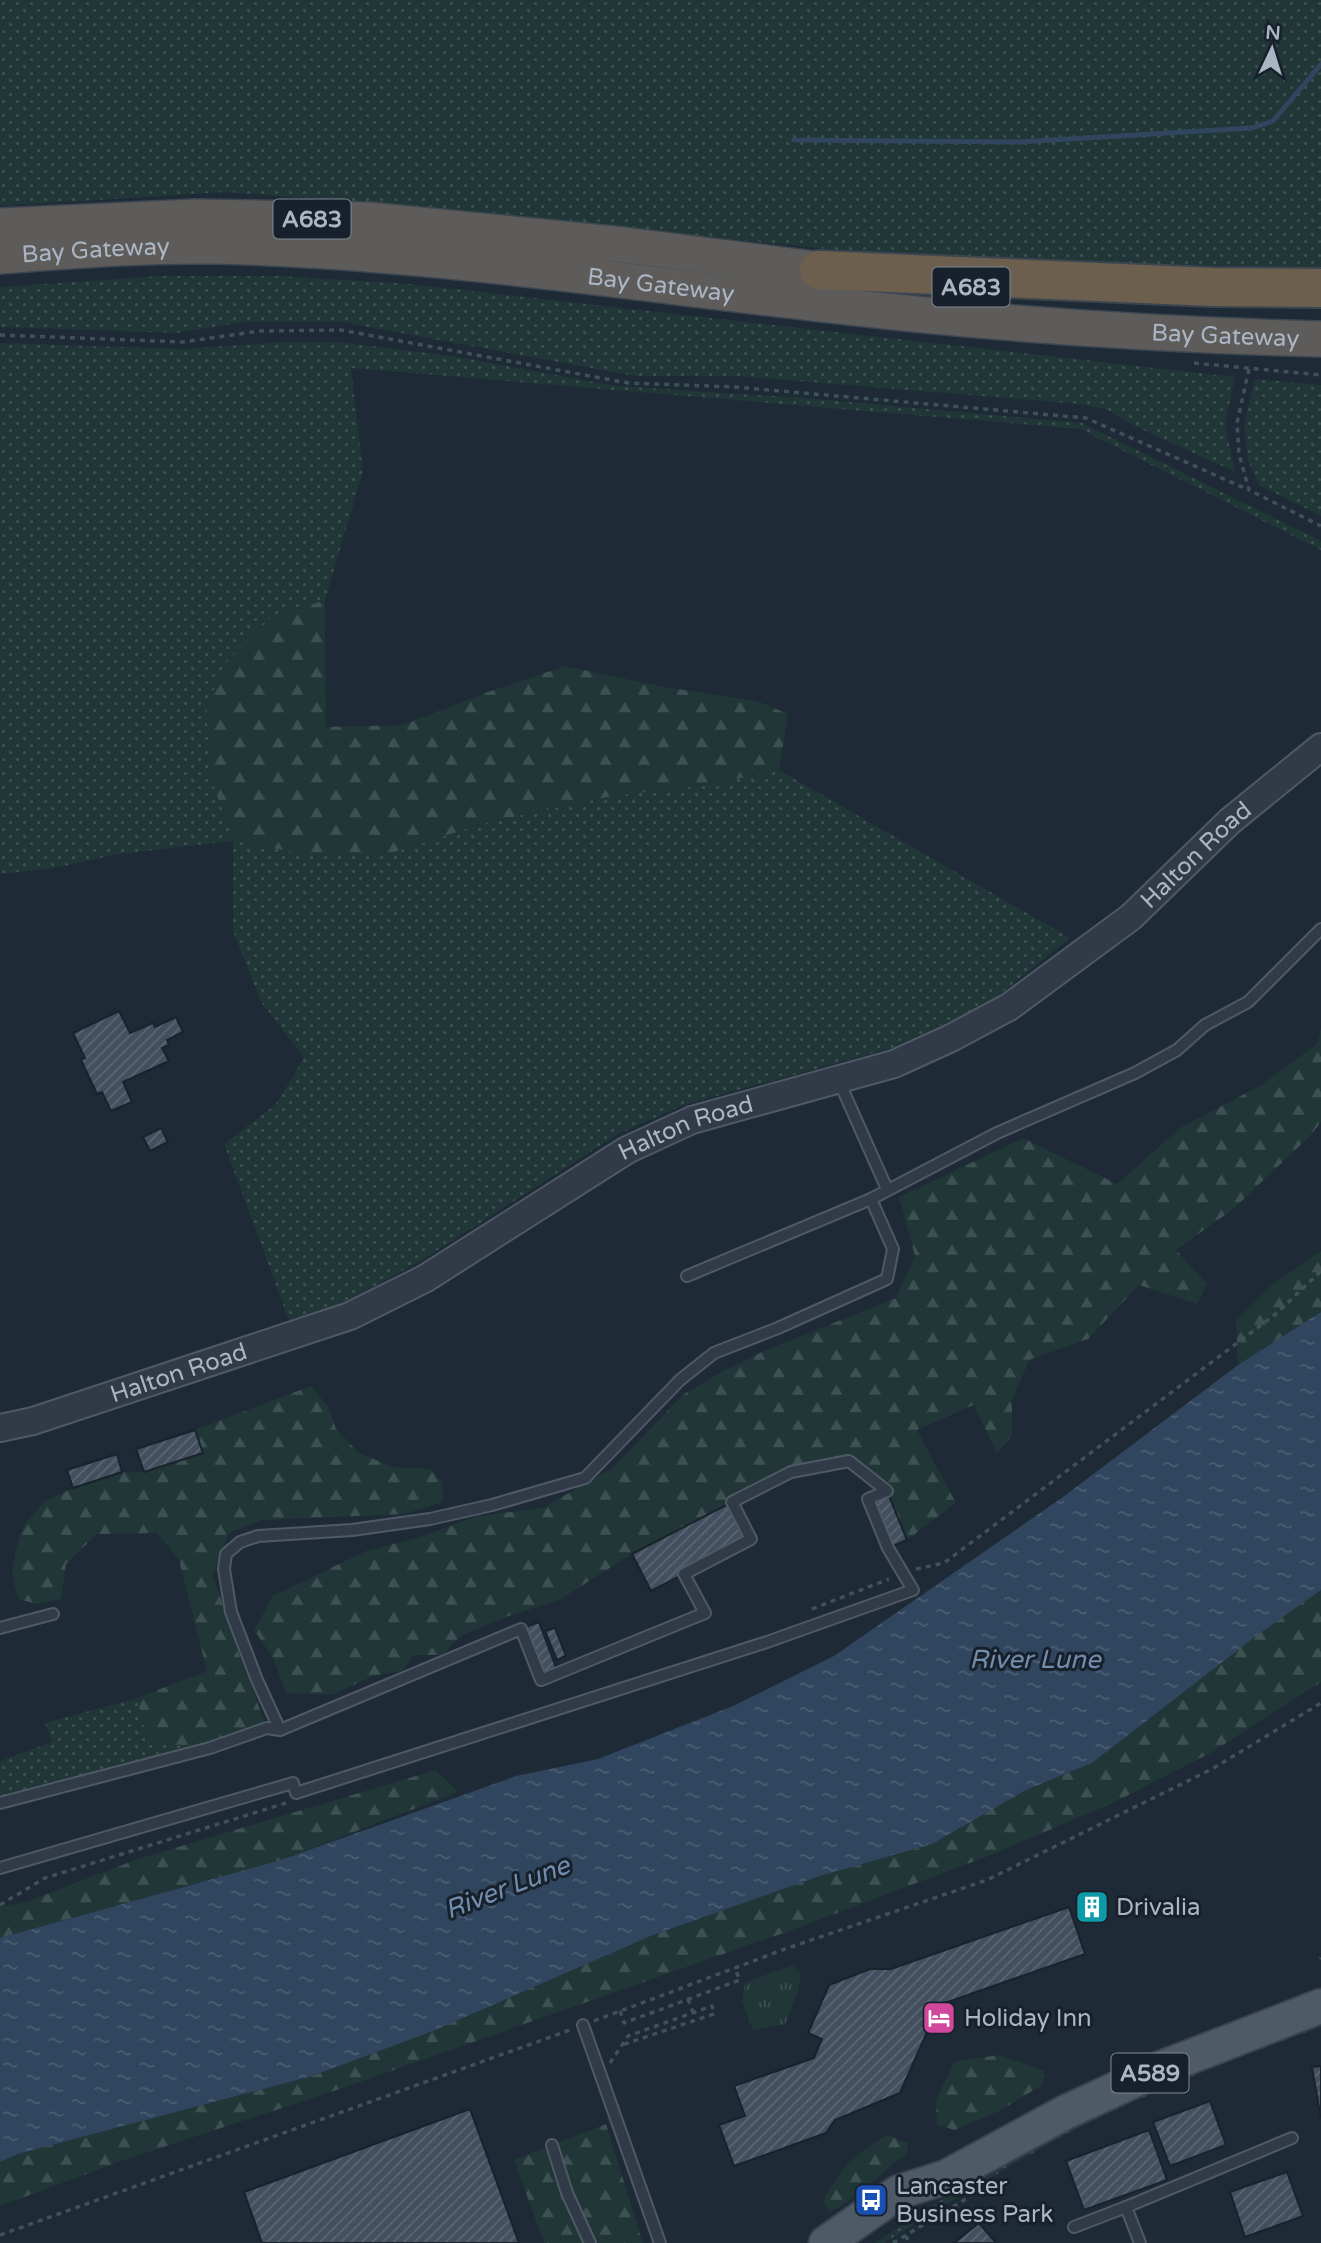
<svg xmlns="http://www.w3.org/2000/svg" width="1321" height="2243" font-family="'Varela Round',sans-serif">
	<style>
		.grass { fill: url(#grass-dots) }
		.forest { fill: url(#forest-firs) }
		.park { fill: url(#park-tufts) }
		.water { fill: url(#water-ripples) }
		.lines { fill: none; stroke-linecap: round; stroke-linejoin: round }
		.stream { stroke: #30465e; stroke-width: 5 }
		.building { fill: url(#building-hatch); stroke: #19222d; stroke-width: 2 }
		.service-casing { stroke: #4f5965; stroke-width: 14 }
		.tertiary-casing { stroke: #4f5965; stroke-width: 30 }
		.primary-casing { stroke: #3b4450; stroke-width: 37 }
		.trunk-casing { stroke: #3c4651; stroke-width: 38 }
		.motorway-casing { stroke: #3c4651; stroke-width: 42 }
		.path { stroke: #3d5355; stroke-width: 3.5; stroke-dasharray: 5 5; stroke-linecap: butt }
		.service { stroke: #313b47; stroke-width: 10 }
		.tertiary { stroke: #313b47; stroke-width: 26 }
		.primary { stroke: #4f5a67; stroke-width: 33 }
		.trunk { stroke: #5e5c5a; stroke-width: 35 }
		.motorway { stroke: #6d5f4e; stroke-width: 38 }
		.labels { text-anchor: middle; stroke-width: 6; stroke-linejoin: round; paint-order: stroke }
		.shield { fill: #17202b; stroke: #7f8996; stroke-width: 2 }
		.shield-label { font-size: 23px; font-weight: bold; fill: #abb6c4 }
		.street-label { font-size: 24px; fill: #abb6c4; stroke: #17202b }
		.poi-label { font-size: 24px; fill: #abb6c4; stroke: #17202b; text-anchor: start }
		.water-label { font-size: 26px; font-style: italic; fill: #728eae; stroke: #17202b }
	</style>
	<defs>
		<pattern id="grass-dots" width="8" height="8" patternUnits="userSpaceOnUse" patternTransform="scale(1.75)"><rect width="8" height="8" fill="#203637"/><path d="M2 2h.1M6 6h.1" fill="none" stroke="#3e5152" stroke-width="1.8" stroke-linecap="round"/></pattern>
		<pattern id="forest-firs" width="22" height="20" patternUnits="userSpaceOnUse" patternTransform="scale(1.75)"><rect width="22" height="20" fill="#203637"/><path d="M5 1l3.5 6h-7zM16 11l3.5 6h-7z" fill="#3e5152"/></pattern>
		<pattern id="park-tufts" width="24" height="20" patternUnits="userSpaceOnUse" patternTransform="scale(1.75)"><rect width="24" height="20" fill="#203637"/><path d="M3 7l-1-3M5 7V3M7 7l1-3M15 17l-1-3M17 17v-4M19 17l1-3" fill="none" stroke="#3e5152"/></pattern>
		<pattern id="water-ripples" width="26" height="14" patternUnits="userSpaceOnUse" patternTransform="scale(1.75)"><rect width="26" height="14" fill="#30465e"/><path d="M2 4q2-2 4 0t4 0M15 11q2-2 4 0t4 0" fill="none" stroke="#4b5e73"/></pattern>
		<pattern id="building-hatch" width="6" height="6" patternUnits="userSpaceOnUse" patternTransform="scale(1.75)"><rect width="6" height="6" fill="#414f5e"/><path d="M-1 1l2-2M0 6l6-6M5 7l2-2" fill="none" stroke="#5a6673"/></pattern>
	</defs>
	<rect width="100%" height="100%" fill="#1e2a36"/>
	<g class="grass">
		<polygon points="0,0 1321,0 1321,268 1107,263 836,250 431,208 227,192 0,206"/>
		<polygon points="160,276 279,276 409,284 1235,377 1225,424 1235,472 1137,427 1106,409 1079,404 737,376 635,376 341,322 244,322 177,333 0,327 0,287"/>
		<polygon points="283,342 338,342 452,356 616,386 805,398 1082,423 1321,541 1321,550 1080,429 351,368 363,471 325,600 266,620 388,854 485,823 612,796 712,784 779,770 1070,938 989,1003 892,1048 684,1105 618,1134 424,1259 349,1300 290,1323 224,1144 276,1104 304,1058 261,1002 233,931 233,841 119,854 55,868 0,874 0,343 184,349"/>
		<polygon points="1255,379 1321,385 1321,516 1259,485 1248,461 1244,424"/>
		<polygon points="137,1698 149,1743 210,1748 0,1803 0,1761 52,1742 45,1723"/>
		<path d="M1321 2012V2027C1233 2059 1145 2093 1062 2137 1002 2170 942 2207 884 2243H875L971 2180 1036 2142Z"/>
	</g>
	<g class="forest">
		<polygon points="325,600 326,727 403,725 488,692 565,666 664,687 757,701 788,714 779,770 712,784 612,796 485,823 388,854 295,852 233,841 211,778 206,709 223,666 266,620"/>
		<polygon points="1321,1028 1321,1122 1309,1137 1232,1210 1176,1250 1207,1284 1197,1304 1139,1285 1088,1339 1029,1360 1012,1401 1012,1435 997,1454 974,1405 917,1430 956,1503 907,1540 887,1491 849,1461 791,1472 632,1554 559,1600 506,1617 462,1635 442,1655 413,1655 402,1671 373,1676 332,1695 286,1693 273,1658 254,1630 273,1596 366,1551 420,1537 478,1516 543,1508 612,1468 684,1394 725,1370 766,1350 896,1298 915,1256 899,1197 1023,1138 1117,1184 1180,1128 1263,1084 1317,1044"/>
		<polygon points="1321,1251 1321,1312 1238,1365 1236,1321 1274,1283"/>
		<polygon points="311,1386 329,1408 336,1429 359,1453 393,1467 430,1469 443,1483 442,1502 405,1514 262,1520 229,1533 213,1575 239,1654 267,1728 210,1748 148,1743 137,1698 207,1671 179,1560 157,1533 97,1534 66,1564 61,1599 37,1604 18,1599 12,1573 16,1549 23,1526 45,1501 73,1488 122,1472 144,1472 203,1453 195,1430"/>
		<polygon points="1321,1590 1321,1682 1212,1752 1119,1800 991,1855 792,1930 337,2090 124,2160 0,2206 0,2162 18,2154 312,2076 433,2031 653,1935 820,1876 932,1844 1026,1790 1092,1763 1256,1635"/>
		<polygon points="436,1770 458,1792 281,1860 0,1938 0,1907 26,1902 138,1859"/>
		<polygon points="1000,2055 1044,2071 1042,2085 1001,2110 955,2130 937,2125 936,2100 955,2061"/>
		<polygon points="606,2124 643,2243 544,2243 514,2160"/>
		<path d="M887 2135 908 2143 907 2154C879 2172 860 2198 830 2212L823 2203C838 2169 856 2153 887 2135Z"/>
	</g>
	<polygon class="park" points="792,1965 801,1974 797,1995 785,2024 753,2031 742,2001 745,1983"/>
	<polygon class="water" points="1321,1312 1321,1590 1256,1636 1092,1763 1026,1790 932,1844 820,1876 653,1935 433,2031 312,2076 18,2154 0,2162 0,1938 281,1860 516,1776 598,1759 733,1706 834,1656 1063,1497 1238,1365"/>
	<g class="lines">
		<polyline class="stream" points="794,140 1019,142 1252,128 1273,121 1321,64"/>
	</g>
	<g class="building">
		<polygon points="119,1011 130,1033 153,1023 155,1027 176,1017 183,1032 167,1040 169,1045 162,1048 169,1061 123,1082 132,1102 111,1111 102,1092 97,1094 81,1060 85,1058 73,1033"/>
		<polygon points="161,1128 168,1142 150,1151 143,1137"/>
		<polygon points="195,1430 203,1453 144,1472 136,1449"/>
		<polygon points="117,1454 122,1472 73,1488 67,1470"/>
		<polygon points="887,1491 907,1540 888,1548 868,1499"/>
		<polygon points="732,1502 751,1539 651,1591 632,1554"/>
		<polygon points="539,1622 558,1673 541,1680 521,1629"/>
		<polygon points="555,1628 566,1656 557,1660 545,1631"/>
		<polygon points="1099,1898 1104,1910 1086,1917 1081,1904"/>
		<polygon points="1069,1907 1085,1954 939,2005 900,2093 835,2120 826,2133 734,2166 719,2125 745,2116 734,2086 814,2058 822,2039 808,2033 829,1985 870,1969 891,1969"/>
		<polygon points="1321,2066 1321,2119 1312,2067"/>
		<polygon points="1210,2101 1226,2145 1170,2166 1153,2122"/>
		<polygon points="470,2109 519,2243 262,2243 244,2192"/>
		<polygon points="1149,2130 1167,2180 1084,2210 1066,2161"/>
		<polygon points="1287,2172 1303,2216 1245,2237 1230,2192"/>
		<polygon points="979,2223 996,2243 954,2243"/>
	</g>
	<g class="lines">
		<defs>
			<g id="service">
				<polyline points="838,1079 887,1189"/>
				<polyline points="687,1276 871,1199"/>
				<polyline points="0,1628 53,1614"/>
				<polyline points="280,1730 257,1680 231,1612 224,1569 226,1554 240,1542 258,1536 352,1530 430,1519 492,1505 585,1478 680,1380 714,1353 778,1328 887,1279 893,1249 871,1199 997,1133 1135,1073 1177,1050 1205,1025 1248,1002 1321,929"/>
				<polyline points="0,1803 210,1748 267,1728 280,1730 521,1629 541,1680 705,1613 684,1574 751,1539 732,1502 791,1472 849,1461 887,1491 868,1499 888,1548 913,1590 767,1642 296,1793 293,1783 0,1868"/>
				<polyline points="583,2025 660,2243"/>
				<polyline points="552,2145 567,2193 590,2243"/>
				<polyline points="1126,2207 1292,2138"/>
				<polyline points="1074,2227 1126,2207 1140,2243"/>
			</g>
			<g id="tertiary">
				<path id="s1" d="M0 1428 33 1421 350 1316 426 1278 627 1150 692 1120 894 1064 951 1038 1009 1007 1131 917 1230 821 1321 747"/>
			</g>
			<polyline id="primary" points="826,2243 899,2192 946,2177 1066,2112 1161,2068 1321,2006"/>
			<g id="trunk">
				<polyline points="0,226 195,217 368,220 624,245 846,273"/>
				<path id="s2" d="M0 256C70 251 142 245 213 246 435 251 655 287 876 310 1024 326 1172 335 1321 339"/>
			</g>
			<polyline id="motorway" points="819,270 1213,287 1321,288"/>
		</defs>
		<use href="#service" class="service-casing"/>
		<use href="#tertiary" class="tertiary-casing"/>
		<use href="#primary" class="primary-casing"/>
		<use href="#trunk" class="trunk-casing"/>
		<use href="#motorway" class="motorway-casing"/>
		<g class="path">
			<polyline points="0,335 183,342 260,331 341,330 628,383 735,387 1086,418 1249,490"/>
			<polyline points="1194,363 1321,375"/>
			<polyline points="1249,369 1237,423 1239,454 1249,490 1321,526"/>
			<polyline points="916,1569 944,1563 1277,1313 1321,1271"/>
			<polyline points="812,1609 889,1579"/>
			<polyline points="0,1905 45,1878 286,1803"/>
			<polyline points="1320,1959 1321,1958"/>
			<polyline points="688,1999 693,2012"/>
			<polyline points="620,2011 624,2023 740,1980 735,1969"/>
			<polyline points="594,2021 785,1949 987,1880 1212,1769 1321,1703"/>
			<polyline points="610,2063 628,2036 712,2006 714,2014 622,2045"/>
			<polyline points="0,2235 570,2030"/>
			<polyline points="905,2236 911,2243"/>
			<polyline points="893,2243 989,2185"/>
		</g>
		<use href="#service" class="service"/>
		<use href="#tertiary" class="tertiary"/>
		<use href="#primary" class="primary"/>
		<use href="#trunk" class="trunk"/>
		<use href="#motorway" class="motorway"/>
	</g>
	<defs>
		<symbol id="building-square" viewBox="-11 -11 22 22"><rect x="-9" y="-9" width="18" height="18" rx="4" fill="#0f9aa8" stroke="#17202b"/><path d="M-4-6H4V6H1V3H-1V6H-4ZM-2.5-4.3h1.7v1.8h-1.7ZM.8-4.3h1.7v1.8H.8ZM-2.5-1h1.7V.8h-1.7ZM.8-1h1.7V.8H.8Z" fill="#fff"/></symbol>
		<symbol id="hotel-square" viewBox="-11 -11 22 22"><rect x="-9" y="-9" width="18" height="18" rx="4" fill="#d1479c" stroke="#17202b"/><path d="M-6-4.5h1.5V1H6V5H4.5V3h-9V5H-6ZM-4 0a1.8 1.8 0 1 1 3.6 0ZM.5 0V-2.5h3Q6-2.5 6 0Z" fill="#fff"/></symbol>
		<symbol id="bus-square" viewBox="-11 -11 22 22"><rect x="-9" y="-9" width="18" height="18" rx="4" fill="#1a4fb4" stroke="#17202b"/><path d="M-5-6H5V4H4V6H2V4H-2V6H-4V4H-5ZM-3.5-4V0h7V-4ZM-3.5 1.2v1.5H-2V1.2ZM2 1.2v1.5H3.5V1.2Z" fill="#fff"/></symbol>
	</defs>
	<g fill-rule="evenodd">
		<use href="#building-square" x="1073" y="1888" width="38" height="38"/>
		<use href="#hotel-square" x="920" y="1999" width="38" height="38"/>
		<use href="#bus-square" x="852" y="2181" width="38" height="38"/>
	</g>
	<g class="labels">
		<g class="shield">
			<rect x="273.5" y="199.5" width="77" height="39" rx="5"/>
			<rect x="932.5" y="267.5" width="77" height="39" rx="5"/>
			<rect x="1111.5" y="2053.5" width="77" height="39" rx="5"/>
		</g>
		<g class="shield-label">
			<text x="312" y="227">A683</text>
			<text x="971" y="295">A683</text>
			<text x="1150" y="2081">A589</text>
		</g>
		<g class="street-label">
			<text dy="8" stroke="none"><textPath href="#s2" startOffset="96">Bay Gateway</textPath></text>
			<text dy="8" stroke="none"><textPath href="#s2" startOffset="663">Bay Gateway</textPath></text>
			<text dy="8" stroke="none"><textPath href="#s2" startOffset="1230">Bay Gateway</textPath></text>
			<text dy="8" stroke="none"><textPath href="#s1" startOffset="1342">Halton Road</textPath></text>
			<text dy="8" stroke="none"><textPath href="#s1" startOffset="754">Halton Road</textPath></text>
			<text dy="8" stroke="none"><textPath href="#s1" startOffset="187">Halton Road</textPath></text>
		</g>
		<g class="poi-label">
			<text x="1116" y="1915">Drivalia</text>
			<text x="964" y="2026">Holiday Inn</text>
			<text x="896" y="2194">Lancaster<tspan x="896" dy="28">Business Park</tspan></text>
		</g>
		<g class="water-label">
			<text x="1035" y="1668">River Lune</text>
			<text transform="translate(507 1887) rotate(-21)" y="9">River Lune</text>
		</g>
	</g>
	<g transform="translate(1272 49) rotate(4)" stroke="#17202b" stroke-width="5" paint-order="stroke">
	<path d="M0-5L12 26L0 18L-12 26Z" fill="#abb6c4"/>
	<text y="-10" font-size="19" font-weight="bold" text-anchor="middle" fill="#abb6c4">N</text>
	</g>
</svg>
